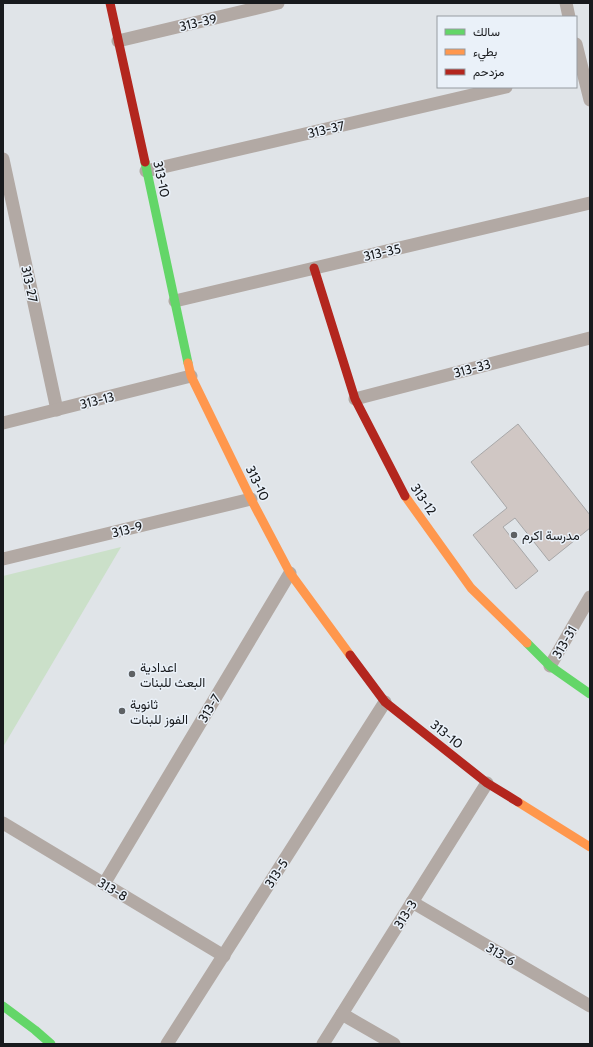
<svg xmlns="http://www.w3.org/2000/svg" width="593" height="1047" font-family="Cabin,Vazirmatn,sans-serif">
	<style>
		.grass { fill: #cbe0c9 }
		.building { fill: #d0c7c4; stroke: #a7a7a8 }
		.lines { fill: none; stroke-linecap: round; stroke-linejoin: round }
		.street { stroke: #b2a9a4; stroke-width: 13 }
		.fast { stroke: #63d668; stroke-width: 9 }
		.slow { stroke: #ff974d; stroke-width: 9 }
		.jam { stroke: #b3261e; stroke-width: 9 }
		.poi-dot { fill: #5e6164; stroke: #eaf1f9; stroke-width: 1.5 }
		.labels { text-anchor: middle; stroke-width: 3; stroke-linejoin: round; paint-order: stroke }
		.street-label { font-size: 13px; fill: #181a1d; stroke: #eaf1f9 }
		.poi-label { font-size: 13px; fill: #181a1d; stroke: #eaf1f9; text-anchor: start }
	</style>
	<rect width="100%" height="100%" fill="#e0e4e8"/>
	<polygon class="grass" points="121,547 3,747 3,576"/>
	<polygon class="building" points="518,424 590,515 590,528 549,561 515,518 503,527 538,571 516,589 473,535 507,508 471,462"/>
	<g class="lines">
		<g class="street">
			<polyline points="566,3 569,17"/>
			<polyline points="118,41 278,3"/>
			<polyline points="576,44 590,100"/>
			<polyline points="3,159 57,410"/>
			<polyline points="146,171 506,87"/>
			<polyline points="175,301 590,203"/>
			<polyline points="355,399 590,338"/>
			<polyline points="3,423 191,376"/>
			<polyline points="3,559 251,499"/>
			<polyline points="550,666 590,597"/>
			<polyline points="3,823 224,956"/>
			<polyline points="104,884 290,573"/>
			<polyline points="412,902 590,1006"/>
			<polyline points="342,1014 394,1044"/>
			<polyline points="167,1044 385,702"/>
			<polyline points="323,1044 487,783"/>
		</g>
		<g class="fast">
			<polyline points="145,162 188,363"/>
			<polyline points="527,643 550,666 590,694"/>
			<polyline points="3,1006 35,1030 51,1044"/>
		</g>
		<g class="slow">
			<polyline points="188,363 191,376 251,499 290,573 350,655"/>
			<polyline points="405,496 471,588 527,643"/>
			<polyline points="518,802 590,847"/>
		</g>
		<g class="jam">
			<polyline points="110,3 145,162"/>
			<polyline points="314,268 355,399 405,496"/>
			<polyline points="350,655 385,702 487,783 518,802"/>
		</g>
	</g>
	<g class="poi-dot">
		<circle cx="514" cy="535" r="4"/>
		<circle cx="132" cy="674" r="4"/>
		<circle cx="122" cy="711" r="4"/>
	</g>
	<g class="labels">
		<g class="street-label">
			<text transform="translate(198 22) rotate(-13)" y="5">313-39</text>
			<text transform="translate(326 129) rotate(-13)" y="5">313-37</text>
			<text transform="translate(162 179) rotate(78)" y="5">313-10</text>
			<text transform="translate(382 252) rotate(-13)" y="5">313-35</text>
			<text transform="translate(30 284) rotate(78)" y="5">313-27</text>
			<text transform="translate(472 368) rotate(-15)" y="5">313-33</text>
			<text transform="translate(97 400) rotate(-14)" y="5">313-13</text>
			<text transform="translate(258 483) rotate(64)" y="5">313-10</text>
			<text transform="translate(424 499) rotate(56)" y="5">313-12</text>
			<text transform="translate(127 529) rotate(-14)" y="5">313-9</text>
			<text transform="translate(564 642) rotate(-60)" y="5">313-31</text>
			<text transform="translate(209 708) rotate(-59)" y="5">313-7</text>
			<text transform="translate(447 734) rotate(39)" y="5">313-10</text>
			<text transform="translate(276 873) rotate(-57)" y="5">313-5</text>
			<text transform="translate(113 889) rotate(31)" y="5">313-8</text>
			<text transform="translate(405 914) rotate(-58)" y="5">313-3</text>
			<text transform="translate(501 954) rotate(31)" y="5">313-6</text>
		</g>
		<g class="poi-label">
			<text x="522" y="540">مدرسة اكرم</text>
			<text x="140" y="672">اعدادية<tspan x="140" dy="15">البعث للبنات</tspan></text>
			<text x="130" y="709">ثانوية<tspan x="130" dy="15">الفوز للبنات</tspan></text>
		</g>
	</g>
	<rect width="593" height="1047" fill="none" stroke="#181a1d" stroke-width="8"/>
	<rect x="437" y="16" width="140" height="72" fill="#eaf1f9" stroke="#969ba1"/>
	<rect x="445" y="29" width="20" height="6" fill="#63d668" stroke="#969ba1"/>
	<text x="473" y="36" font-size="12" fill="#181a1d">سالك</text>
	<rect x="445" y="49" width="20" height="6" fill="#ff974d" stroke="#969ba1"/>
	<text x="473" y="56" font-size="12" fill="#181a1d">بطيء</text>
	<rect x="445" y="69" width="20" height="6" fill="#b3261e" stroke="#969ba1"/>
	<text x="473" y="76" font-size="12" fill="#181a1d">مزدحم</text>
</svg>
